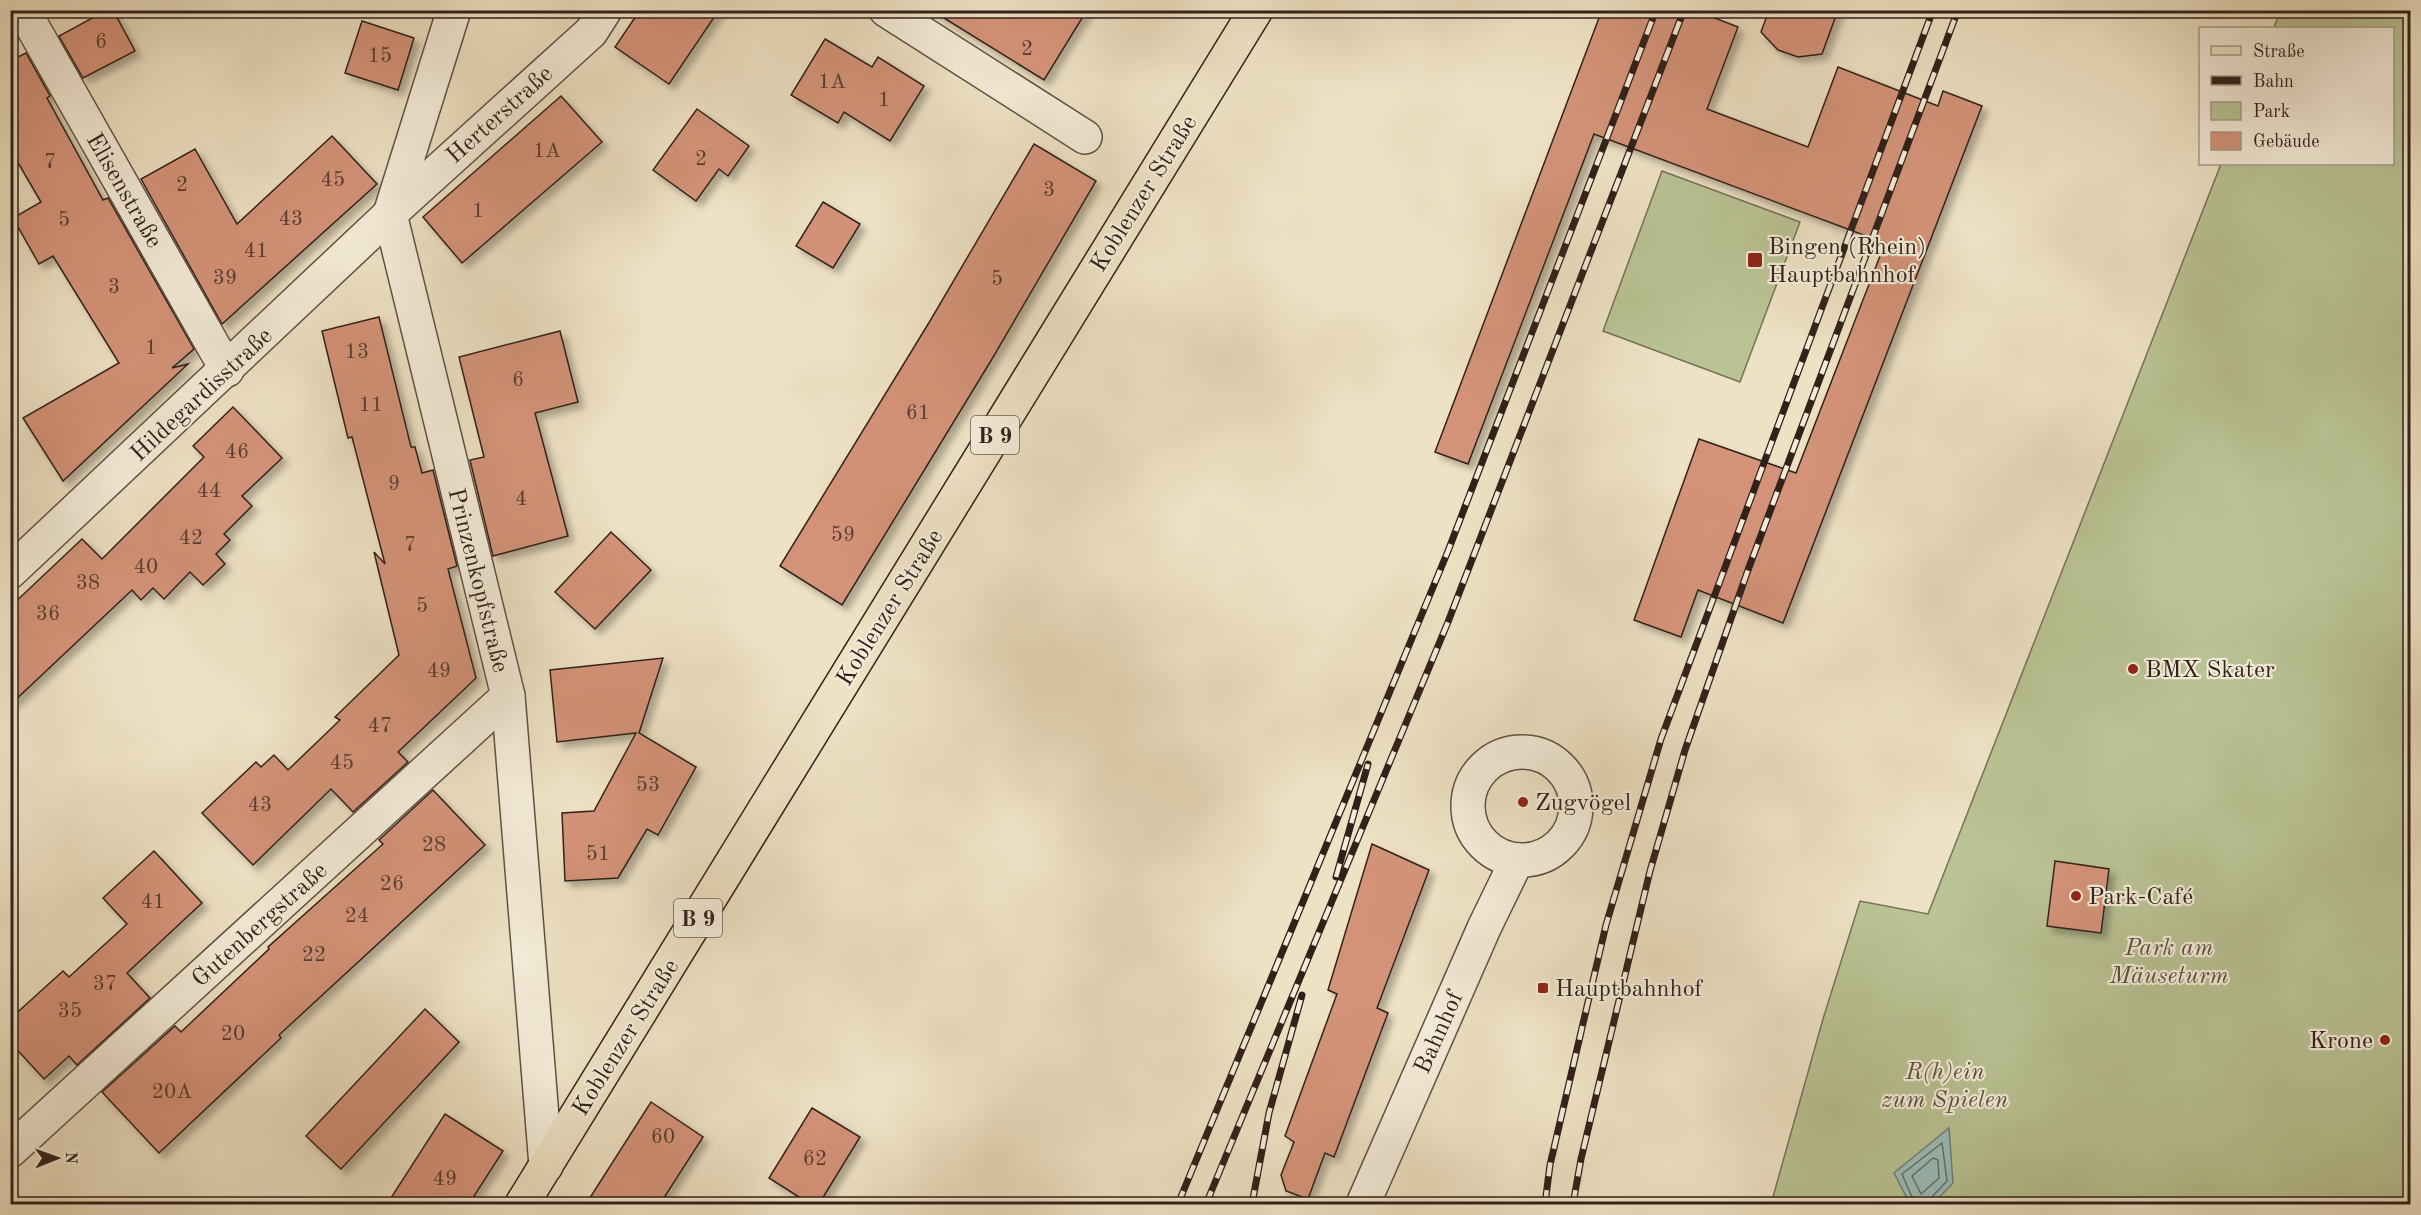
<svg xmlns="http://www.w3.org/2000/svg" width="2421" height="1215" font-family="'Old Standard TT',serif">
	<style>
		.green { fill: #b9c394; stroke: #757258; stroke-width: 1.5 }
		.water { fill: #9bbdba; stroke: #717f7a; stroke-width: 1.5 }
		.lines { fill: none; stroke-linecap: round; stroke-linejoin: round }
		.shore { stroke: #666f6a; stroke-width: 1.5 }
		.building { fill: #d49379; stroke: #31211b; stroke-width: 1.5; filter: url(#shadow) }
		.minor-casing { stroke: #605145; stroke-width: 36 }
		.major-casing { stroke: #31211b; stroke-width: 36 }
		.minor { stroke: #f4ecd9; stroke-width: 33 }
		.major { stroke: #eee2c4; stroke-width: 33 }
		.rail-casing { stroke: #31211b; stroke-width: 7 }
		.rail { stroke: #f4ecd9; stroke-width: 4.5; stroke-dasharray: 14; stroke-linecap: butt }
		.poi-dot { fill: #8f2418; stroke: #f4ecd9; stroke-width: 2 }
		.labels { text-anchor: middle; stroke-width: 4.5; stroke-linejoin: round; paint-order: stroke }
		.number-label { font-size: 21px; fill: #5a3e32 }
		.shield { fill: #f4ecd9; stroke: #6c5e54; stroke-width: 1.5 }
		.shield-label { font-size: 22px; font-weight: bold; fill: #31211b }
		.street-label { font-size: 24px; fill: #31211b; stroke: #f4ecd9 }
		.poi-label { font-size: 24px; fill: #31211b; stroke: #f4ecd9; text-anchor: start }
		.park-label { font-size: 24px; font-style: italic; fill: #5a523f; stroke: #f4ecd9 }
	</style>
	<defs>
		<filter id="shadow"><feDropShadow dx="5.5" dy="5.5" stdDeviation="3" flood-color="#0004"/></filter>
	</defs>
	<rect width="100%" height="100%" fill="#eee2c4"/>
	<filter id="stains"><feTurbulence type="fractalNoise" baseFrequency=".00333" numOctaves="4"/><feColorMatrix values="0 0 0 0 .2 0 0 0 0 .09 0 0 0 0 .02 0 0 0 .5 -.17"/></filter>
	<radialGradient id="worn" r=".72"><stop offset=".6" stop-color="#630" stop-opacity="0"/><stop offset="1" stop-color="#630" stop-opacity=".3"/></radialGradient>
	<g class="green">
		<polygon points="2280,11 2410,11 2410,1204 1771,1204 1823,1019 1860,901 1928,914 2221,164 2392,164 2392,28 2274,28"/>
		<polygon points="1662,171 1800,222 1740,382 1603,331"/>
	</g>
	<polygon class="water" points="1949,1128 1953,1183 1933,1204 1910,1204 1894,1173"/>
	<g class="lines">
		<g class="shore">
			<polygon points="1933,1158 1938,1160 1939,1178 1921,1194 1912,1176"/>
			<polyline points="1915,1204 1902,1174 1942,1143 1947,1181 1930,1199 1928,1204"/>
		</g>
	</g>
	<g class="building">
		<polygon points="107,10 113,10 135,51 83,78 59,36"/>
		<polygon points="640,10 719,10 669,84 615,47"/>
		<polygon points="931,10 1087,10 1044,80"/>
		<polygon points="1602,10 1694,10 1738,27 1707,109 1808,147 1838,67 1938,106 1943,91 1982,106 1783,623 1698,590 1681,637 1634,620 1699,439 1796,473 1885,243 1594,134 1468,464 1435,452"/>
		<polygon points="1769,10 1838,10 1822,54 1798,57 1778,50 1761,32"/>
		<polygon points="362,21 414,38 398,90 345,73"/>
		<polygon points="825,39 872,67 878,57 924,86 890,141 844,112 838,123 791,95"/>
		<polygon points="26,53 50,96 47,98 103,200 108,198 194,349 172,368 188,364 63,481 23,418 119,363 53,256 39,264 13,218 41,202 10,149 10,61"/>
		<polygon points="561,96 602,142 462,263 423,217"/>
		<polygon points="697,109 749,146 728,176 719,169 696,201 653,170"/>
		<polygon points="332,136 377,184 222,324 141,179 195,149 237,224"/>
		<polygon points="1034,144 1096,181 992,359 842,605 780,566 930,321"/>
		<polygon points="823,202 860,224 833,268 796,246"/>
		<polygon points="379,317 411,447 415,447 422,473 433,470 457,566 448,569 476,678 398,752 408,762 353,812 331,789 253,865 202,813 256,762 261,767 274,755 288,770 340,720 335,717 399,655 374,552 385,564 352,437 348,438 322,331"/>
		<polygon points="560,331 578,402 535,413 568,536 493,556 470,460 484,457 459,357"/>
		<polygon points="233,407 282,458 242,496 252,506 224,534 230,540 216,554 225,564 203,585 190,572 164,599 153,588 141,600 132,590 10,705 10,607 82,539 102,559 204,457 193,446"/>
		<polygon points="611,532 651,570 595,629 555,592"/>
		<polygon points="663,658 639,733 696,767 658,835 647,829 618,878 565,881 562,813 594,811 636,733 557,742 550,670"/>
		<polygon points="433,790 485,845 279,1035 281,1038 159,1153 102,1092 175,1026 181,1032 269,949 268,947 383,844 379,840"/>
		<polygon points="1372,844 1429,870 1377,1008 1388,1013 1334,1157 1325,1153 1308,1199 1286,1191 1281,1175 1294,1142 1285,1136 1337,994 1328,990"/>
		<polygon points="154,851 202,903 127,973 150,998 77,1065 69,1056 44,1079 10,1042 10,1019 63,971 69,977 127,924 103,898"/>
		<polygon points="2055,861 2109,869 2101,933 2047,926"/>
		<polygon points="425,1009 459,1042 341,1169 306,1136"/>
		<polygon points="651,1102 703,1137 660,1204 586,1204"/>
		<polygon points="812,1108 860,1137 819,1204 810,1204 769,1178"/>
		<polygon points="445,1114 503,1151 469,1204 387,1204"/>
	</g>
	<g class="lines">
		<defs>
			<g id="minor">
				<polyline points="23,10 227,370"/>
				<polyline points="454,10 390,214 508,696 546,1166"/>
				<polyline points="886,10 1085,137"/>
				<polyline points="10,572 390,214 591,32 605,10"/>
				<circle cx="1522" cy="806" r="54"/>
				<polyline points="10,1151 508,696"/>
				<polyline points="1363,1204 1484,928 1517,860"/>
			</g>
			<polyline id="major" points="522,1204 1256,10"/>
		</defs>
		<use href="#minor" class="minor-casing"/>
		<use href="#major" class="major-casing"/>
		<use href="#minor" class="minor"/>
		<use href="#major" class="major"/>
		<defs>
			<g id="rail">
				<polyline points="1336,877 1368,764"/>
				<polyline points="1178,1204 1448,551 1656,10"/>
				<polyline points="1206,1204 1448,622 1684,10"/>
				<polyline points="1252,1204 1269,1113 1302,995"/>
				<polyline points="1545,1204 1550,1165 1606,925 1661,739 1933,10"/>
				<polyline points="1573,1204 1581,1159 1650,871 1685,750 1748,570 1958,10"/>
			</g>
		</defs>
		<use href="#rail" class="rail-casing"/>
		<use href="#rail" class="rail"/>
	</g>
	<g class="poi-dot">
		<rect x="1747" y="252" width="16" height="16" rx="3"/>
		<circle cx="2133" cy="669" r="6"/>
		<circle cx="1523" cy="802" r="6"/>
		<circle cx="2076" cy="896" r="6"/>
		<rect x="1537" y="982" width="12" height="12" rx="3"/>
		<circle cx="2385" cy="1040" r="6"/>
	</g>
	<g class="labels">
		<g class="number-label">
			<text x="101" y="48">6</text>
			<text x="1027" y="55">2</text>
			<text x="380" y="62">15</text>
			<text x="832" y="88">1A</text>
			<text x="884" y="106">1</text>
			<text x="547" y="157">1A</text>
			<text x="701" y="165">2</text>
			<text x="50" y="168">7</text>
			<text x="333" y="186">45</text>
			<text x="182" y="191">2</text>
			<text x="1049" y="196">3</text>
			<text x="478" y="217">1</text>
			<text x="291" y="225">43</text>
			<text x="64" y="226">5</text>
			<text x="256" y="257">41</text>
			<text x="225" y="284">39</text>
			<text x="997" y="285">5</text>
			<text x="114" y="293">3</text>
			<text x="151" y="354">1</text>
			<text x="357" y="358">13</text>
			<text x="518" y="386">6</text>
			<text x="371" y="411">11</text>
			<text x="918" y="419">61</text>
			<text x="237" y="458">46</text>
			<text x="394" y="490">9</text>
			<text x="209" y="497">44</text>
			<text x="521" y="505">4</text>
			<text x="843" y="541">59</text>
			<text x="191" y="544">42</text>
			<text x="410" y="551">7</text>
			<text x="146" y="573">40</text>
			<text x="88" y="589">38</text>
			<text x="422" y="612">5</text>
			<text x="48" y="620">36</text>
			<text x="439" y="677">49</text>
			<text x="380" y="732">47</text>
			<text x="342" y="769">45</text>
			<text x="648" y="791">53</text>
			<text x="260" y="811">43</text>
			<text x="434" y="851">28</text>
			<text x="598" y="860">51</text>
			<text x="392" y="890">26</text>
			<text x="153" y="908">41</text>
			<text x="357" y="922">24</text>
			<text x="314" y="961">22</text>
			<text x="105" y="990">37</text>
			<text x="70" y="1017">35</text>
			<text x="233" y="1040">20</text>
			<text x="172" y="1098">20A</text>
			<text x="663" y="1143">60</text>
			<text x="815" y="1165">62</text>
			<text x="445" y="1185">49</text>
		</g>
		<g class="shield">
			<rect x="971" y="416" width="48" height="38" rx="4.5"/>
			<rect x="674" y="899" width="48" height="38" rx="4.5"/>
		</g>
		<g class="shield-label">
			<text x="995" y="443">B 9</text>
			<text x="698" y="926">B 9</text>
		</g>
		<g class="street-label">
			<text transform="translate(499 114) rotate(-42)" y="8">Herterstraße</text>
			<text transform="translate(125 190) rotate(60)" y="8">Elisenstraße</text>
			<text transform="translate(1143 193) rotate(-58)" y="8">Koblenzer Straße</text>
			<text transform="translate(201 394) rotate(-43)" y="8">Hildegardisstraße</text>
			<text transform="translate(479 580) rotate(76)" y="8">Prinzenkopfstraße</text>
			<text transform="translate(889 607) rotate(-58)" y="8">Koblenzer Straße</text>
			<text transform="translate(259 924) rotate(-42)" y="8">Gutenbergstraße</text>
			<text transform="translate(1438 1032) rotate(-66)" y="8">Bahnhof</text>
			<text transform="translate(625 1037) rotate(-58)" y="8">Koblenzer Straße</text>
		</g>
		<g class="poi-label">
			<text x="1768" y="254">Bingen (Rhein)<tspan x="1768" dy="28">Hauptbahnhof</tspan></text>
			<text x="2145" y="677">BMX Skater</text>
			<text x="1535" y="810">Zugvögel</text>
			<text x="2088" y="904">Park-Café</text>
			<text x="1555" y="996">Hauptbahnhof</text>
			<text x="2373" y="1048" text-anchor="end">Krone</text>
		</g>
		<g class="park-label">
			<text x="2169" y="955">Park am<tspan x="2169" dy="28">Mäuseturm</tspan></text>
			<text x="1945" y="1079">R(h)ein<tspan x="1945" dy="28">zum Spielen</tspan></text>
		</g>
	</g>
	<rect width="2421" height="1215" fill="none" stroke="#eee2c4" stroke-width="36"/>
	<rect x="12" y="12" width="2397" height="1191" fill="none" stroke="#31211b" stroke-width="3"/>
	<rect x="18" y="18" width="2385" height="1179" fill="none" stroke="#31211b" stroke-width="1.5"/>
	<rect x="2199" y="27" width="195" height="138" fill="#f4ecd9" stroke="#a69b8d" stroke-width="1.5"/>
	<rect x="2211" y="46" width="30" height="9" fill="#eee2c4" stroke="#a69b8d" stroke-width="1.5"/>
	<text x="2253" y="57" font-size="18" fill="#31211b">Straße</text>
	<rect x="2211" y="76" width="30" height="9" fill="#31211b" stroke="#a69b8d" stroke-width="1.5"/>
	<text x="2253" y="87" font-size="18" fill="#31211b">Bahn</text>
	<rect x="2211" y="102" width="30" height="18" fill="#b9c394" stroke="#a69b8d" stroke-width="1.5"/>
	<text x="2253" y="117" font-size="18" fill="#31211b">Park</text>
	<rect x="2211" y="132" width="30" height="18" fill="#d49379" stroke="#a69b8d" stroke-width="1.5"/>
	<text x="2253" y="147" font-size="18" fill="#31211b">Gebäude</text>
	<g transform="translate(57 1158) rotate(89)" stroke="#f4ecd9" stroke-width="4.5" paint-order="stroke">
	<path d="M0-4.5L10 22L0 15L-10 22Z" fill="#31211b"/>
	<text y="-9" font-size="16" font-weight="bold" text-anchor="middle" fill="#31211b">N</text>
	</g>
	<rect width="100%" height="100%" filter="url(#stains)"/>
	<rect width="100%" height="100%" fill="url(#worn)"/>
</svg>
